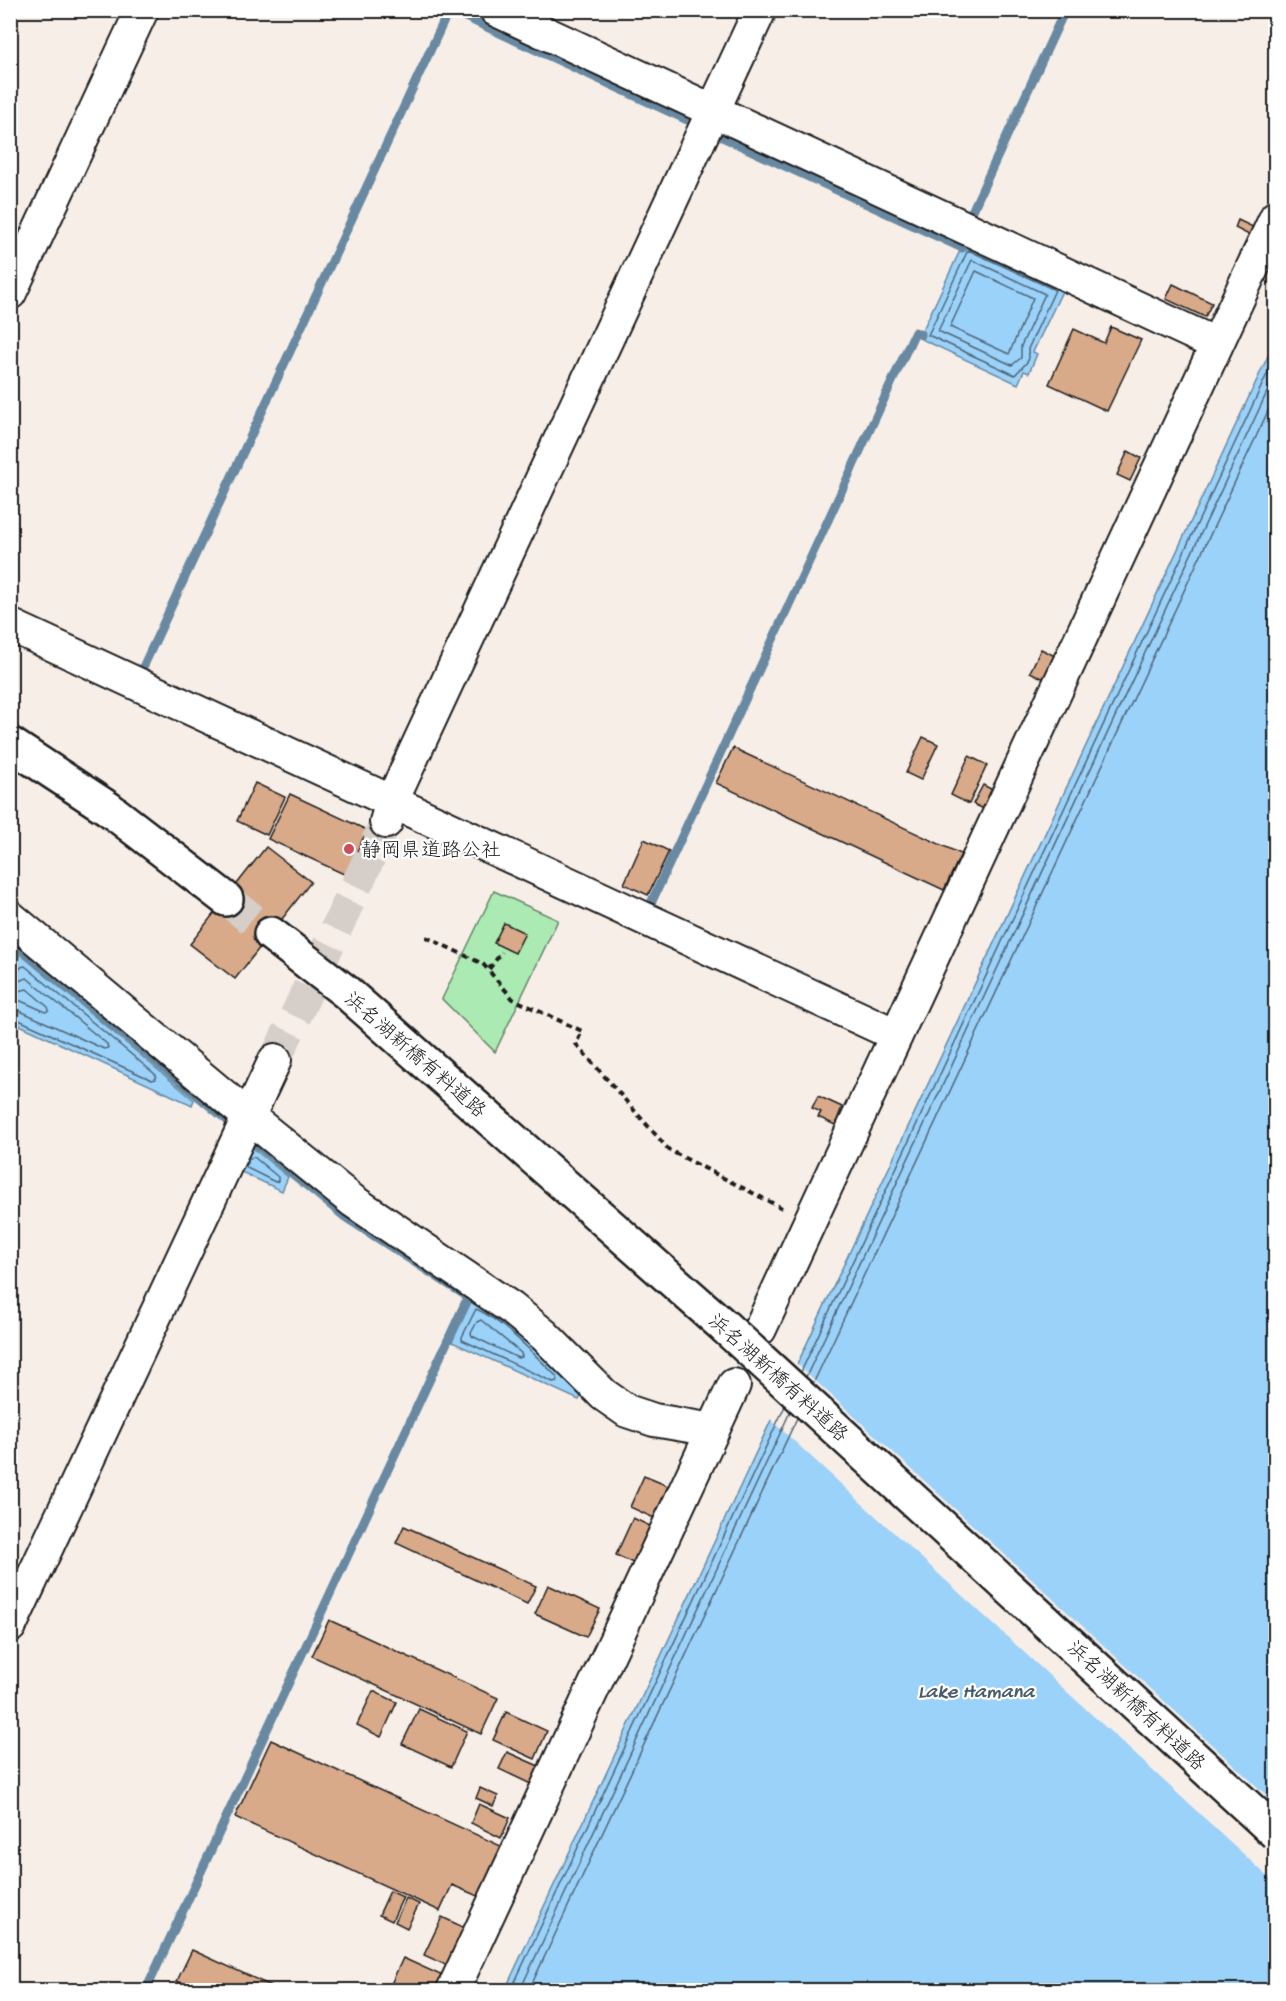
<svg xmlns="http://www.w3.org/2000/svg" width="1286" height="2001" font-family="'Gochi Hand','Klee One',sans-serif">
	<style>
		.green { fill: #abebb3; stroke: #648468; stroke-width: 1.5 }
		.water { fill: #9bd2fa; stroke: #6889a1; stroke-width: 1.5 }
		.pier { fill: #f7eee8 }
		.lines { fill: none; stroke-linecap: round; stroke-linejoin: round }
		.shore { stroke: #4f6575; stroke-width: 1.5 }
		.stream { stroke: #6889a1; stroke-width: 9 }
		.building { fill: #d8aa8a; stroke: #1c1c1c; stroke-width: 1.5 }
		.street-tunnel { stroke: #d6cec9; stroke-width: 32; stroke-dasharray: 32 16; stroke-linecap: butt }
		.secondary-tunnel { stroke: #d6cec9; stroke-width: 33; stroke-dasharray: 33 16; stroke-linecap: butt }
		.street-casing { stroke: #1c1c1c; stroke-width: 36 }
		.secondary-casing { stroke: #1c1c1c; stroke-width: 38 }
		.path { stroke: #1c1c1c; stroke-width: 4; stroke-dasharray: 6 4.5; stroke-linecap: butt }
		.street { stroke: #fff; stroke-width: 32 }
		.secondary { stroke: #fff; stroke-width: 33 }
		.secondary-bridge-casing { stroke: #1c1c1c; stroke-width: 38; stroke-linecap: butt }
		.secondary-bridge { stroke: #fff; stroke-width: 33 }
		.poi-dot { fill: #d1495b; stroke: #fff; stroke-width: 2 }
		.labels { text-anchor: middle; stroke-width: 4.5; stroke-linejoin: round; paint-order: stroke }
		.poi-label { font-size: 20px; fill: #1c1c1c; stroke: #fff; text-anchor: start }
		.street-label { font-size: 20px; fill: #1c1c1c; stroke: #fff }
		.water-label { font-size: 21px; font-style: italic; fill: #485c6a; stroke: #fff }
	</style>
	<rect width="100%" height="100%" fill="#f7eee8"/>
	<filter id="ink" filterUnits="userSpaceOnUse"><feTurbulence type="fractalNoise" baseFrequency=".0167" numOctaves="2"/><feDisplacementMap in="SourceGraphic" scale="12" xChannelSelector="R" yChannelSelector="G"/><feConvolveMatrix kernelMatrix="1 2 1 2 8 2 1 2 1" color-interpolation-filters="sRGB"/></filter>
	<g filter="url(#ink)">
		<polygon class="green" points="494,891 558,920 495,1052 442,999"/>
		<g class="water">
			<polygon points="965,240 1064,287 1033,352 1037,354 1029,373 1024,371 1018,384 919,338"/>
			<polygon points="1275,341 1275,1990 505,1990"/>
			<polygon points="20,954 194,1100 192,1105 11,1021 11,976"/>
			<polygon points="249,1145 288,1177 282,1191 237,1170"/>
			<polygon points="473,1298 534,1345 582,1394 579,1400 452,1342"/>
		</g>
		<polygon class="pier" points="795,1362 1275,1803 1275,1883 769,1418"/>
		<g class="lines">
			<g class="shore">
				<path d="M968 250 1055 290 1028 349C1028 352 1029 355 1029 358 1029 362 1018 371 1015 375L928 335Z"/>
				<polygon points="972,260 1045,294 1021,346 1021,358 1012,365 938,331"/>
				<polygon points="976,271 1033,298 1009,354 950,327"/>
				<polyline points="10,976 16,975 21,967 25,966 156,1075 156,1079 152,1080 10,1016"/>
				<polyline points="10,984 27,978 107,1044 108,1048 104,1049 18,1010 10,1008"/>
				<polyline points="10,993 27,989 48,1007 49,1010 46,1012 21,1001 10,999"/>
				<polygon points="254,1157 278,1177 278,1181 275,1182 247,1168 246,1165 250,1158"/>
				<path d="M476 1309C502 1320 536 1356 557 1377V1381L553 1382 462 1340V1337Z"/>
				<polygon points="481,1320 521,1353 522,1357 518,1358 472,1336 471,1333 477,1322"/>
				<polyline points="801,1372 1276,355"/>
				<polyline points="806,1377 1276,373"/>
				<polyline points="813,1384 1276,394"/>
				<polyline points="511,1990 785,1406"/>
				<polyline points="520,1990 790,1412"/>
				<polyline points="529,1990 797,1418"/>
			</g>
			<g class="stream">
				<polyline points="450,10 687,120"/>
				<polyline points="722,137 962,248"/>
				<polyline points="970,216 1065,10"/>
				<polyline points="144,665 449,10"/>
				<polyline points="652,901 915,332 921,335"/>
				<polyline points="10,940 228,1121"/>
				<polyline points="146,1990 468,1297 345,1217 255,1143"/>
			</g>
		</g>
		<g class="building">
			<polygon points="1238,220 1253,227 1249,235 1235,228"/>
			<polygon points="1173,284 1212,303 1205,317 1166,299"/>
			<polygon points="1111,327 1141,340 1107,411 1049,384 1074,329 1104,343"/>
			<polygon points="1128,451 1141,458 1130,481 1117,475"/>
			<polygon points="1041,649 1057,657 1046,680 1030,672"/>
			<polygon points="923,737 938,744 921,780 906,773"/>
			<polygon points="733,748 961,854 944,890 716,783"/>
			<polygon points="969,756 987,765 969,804 951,795"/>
			<polygon points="255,783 285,797 267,835 237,821"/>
			<polygon points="983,785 995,791 986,810 973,804"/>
			<polygon points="290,794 367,830 346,875 268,839"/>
			<polygon points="644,839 669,851 648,895 624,884"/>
			<polygon points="266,847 311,882 235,979 190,944"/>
			<polygon points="504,923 525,933 515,953 494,943"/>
			<polygon points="818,1096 842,1107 835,1125 818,1117 821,1112 812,1108"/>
			<polygon points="644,1476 668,1486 654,1518 630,1507"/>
			<polygon points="633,1518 650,1526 633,1563 616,1555"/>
			<polygon points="404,1526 536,1586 527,1604 396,1543"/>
			<polygon points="548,1585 600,1609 586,1637 535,1614"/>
			<polygon points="329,1620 498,1698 481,1734 312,1656"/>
			<polygon points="373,1691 397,1702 381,1737 357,1725"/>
			<polygon points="419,1709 467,1731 451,1767 402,1744"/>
			<polygon points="506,1712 547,1731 535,1759 493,1740"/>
			<polygon points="271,1740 503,1847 480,1897 452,1885 440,1911 235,1817"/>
			<polygon points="507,1752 541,1767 533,1785 499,1769"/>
			<polygon points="480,1788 498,1796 493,1806 476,1798"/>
			<polygon points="479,1804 510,1818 501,1838 471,1823"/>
			<polygon points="390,1891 403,1897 392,1921 379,1915"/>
			<polygon points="406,1898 419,1904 407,1928 395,1922"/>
			<polygon points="442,1917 465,1928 448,1966 424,1955"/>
			<polygon points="192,1950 280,1990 198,1990 177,1981"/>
			<polygon points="403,1958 445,1977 439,1990 406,1990 391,1984"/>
		</g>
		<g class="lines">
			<polyline class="street-tunnel" points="275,1060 386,822"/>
			<polyline class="secondary-tunnel" points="226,899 271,934"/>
			<defs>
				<g id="street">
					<polyline points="496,10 1216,344"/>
					<polyline points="10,293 142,10"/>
					<polyline points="10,625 896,1035"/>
					<polyline points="386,822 392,801 760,10"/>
					<polyline points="10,917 249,1117 353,1201 511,1308 544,1335 604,1395 627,1411 654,1420 713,1430"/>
					<polyline points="760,1329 1276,217"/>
					<polyline points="10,1626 275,1060"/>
					<polyline points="453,1990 734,1385"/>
				</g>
				<g id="secondary">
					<polyline points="10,744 109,809 226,899"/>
					<polyline points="271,934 346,992 725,1327"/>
				</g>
			</defs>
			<use href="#street" class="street-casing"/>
			<use href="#secondary" class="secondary-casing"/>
			<g class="path">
				<polyline points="426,937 483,964 513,999 582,1031 576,1044 669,1150 782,1208"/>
				<polyline points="489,969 502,952"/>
			</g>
			<use href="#street" class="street"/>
			<use href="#secondary" class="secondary"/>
			<defs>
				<polyline id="secondary-bridge" points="725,1327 1276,1833"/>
			</defs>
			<use href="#secondary-bridge" class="secondary-bridge-casing"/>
			<use href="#secondary-bridge" class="secondary-bridge"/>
		</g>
	</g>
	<circle class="poi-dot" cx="349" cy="849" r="6"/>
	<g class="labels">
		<g class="poi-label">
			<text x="361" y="856">静岡県道路公社</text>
		</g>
		<g class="street-label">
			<text transform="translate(416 1054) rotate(41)" y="7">浜名湖新橋有料道路</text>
			<text transform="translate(779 1377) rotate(42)" y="7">浜名湖新橋有料道路</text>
			<text transform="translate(1137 1705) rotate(43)" y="7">浜名湖新橋有料道路</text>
		</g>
		<g class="water-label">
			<text x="976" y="1697">Lake Hamana</text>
		</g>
	</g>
	<rect width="1286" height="2001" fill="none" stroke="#fff" stroke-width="36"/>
	<rect x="18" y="18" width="1250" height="1965" fill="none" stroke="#1c1c1c" stroke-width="2" filter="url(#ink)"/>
</svg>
